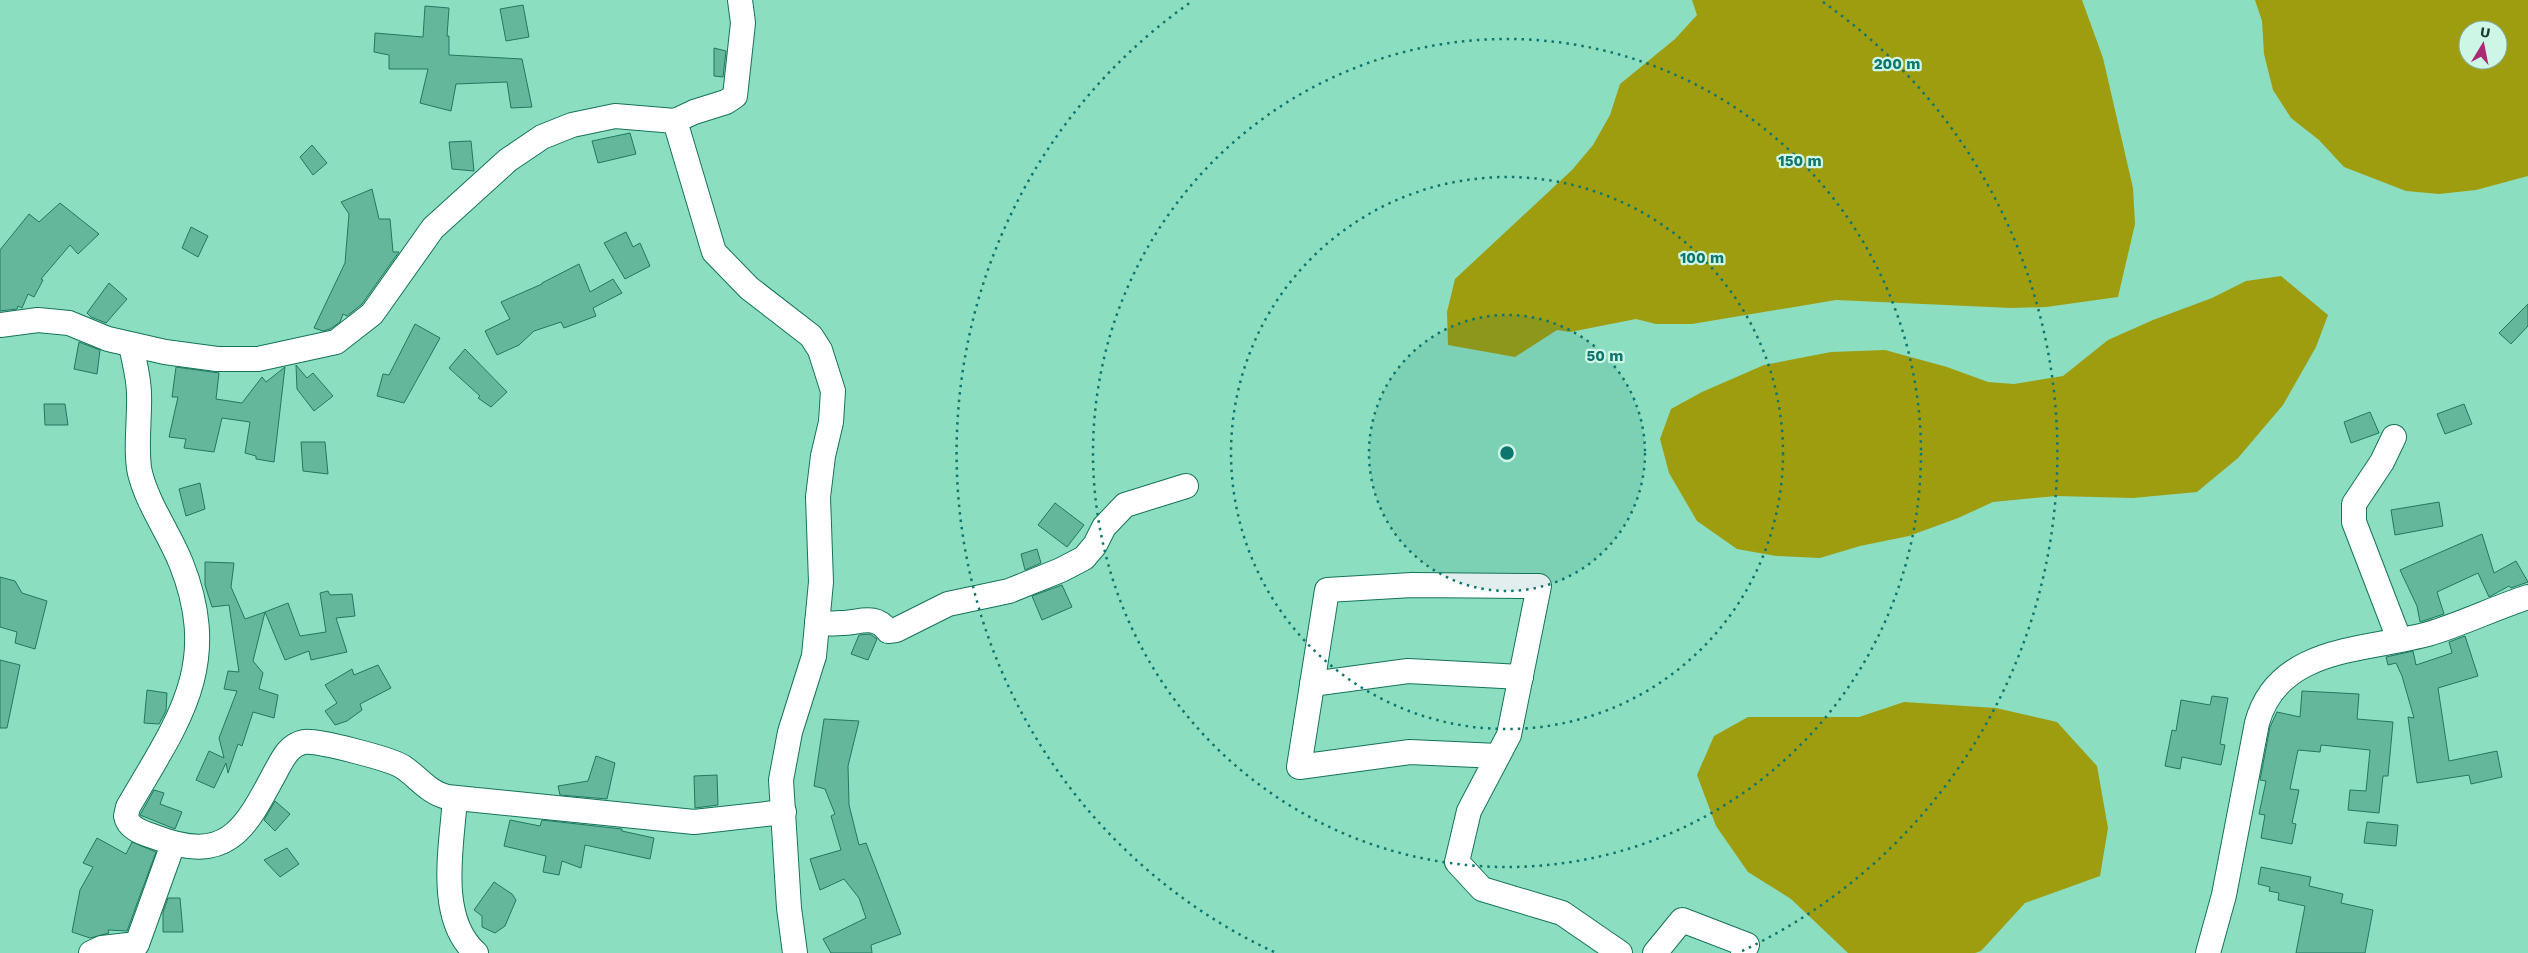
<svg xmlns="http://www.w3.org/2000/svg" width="2528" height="953" font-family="'Work Sans',sans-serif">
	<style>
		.forest { fill: #9e9d10; fill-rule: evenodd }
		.building { fill: #64b79b; stroke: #207960 }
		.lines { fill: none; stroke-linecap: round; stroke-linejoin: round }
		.minor-casing { stroke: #16735a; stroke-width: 26 }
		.minor { stroke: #fff; stroke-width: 24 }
		.ring { fill: none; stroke: #0f766e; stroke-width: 2.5; stroke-dasharray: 2.5 5 }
		.centre { fill: #0f766e; stroke: #cef6e6; stroke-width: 2.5 }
		.ring-label { font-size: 15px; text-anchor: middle; font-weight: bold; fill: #0f766e; stroke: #cef6e6; stroke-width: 4.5; stroke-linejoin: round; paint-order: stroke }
	</style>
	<rect width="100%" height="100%" fill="#8bdec0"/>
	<g class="forest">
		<polygon points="1692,0 2082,0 2103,58 2133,188 2135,224 2118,297 2046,307 2011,308 1836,300 1692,324 1656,324 1636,319 1570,332 1557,330 1515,357 1448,345 1447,312 1455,279 1572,170 1593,145 1610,115 1620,84 1675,39 1697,15"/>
		<path d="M2255 0H2528V176L2476 190 2439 194 2406 191 2344 167 2319 140 2291 118 2273 90 2264 54 2262 21ZM2468 30H2498V60H2468Z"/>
		<polygon points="2281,276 2328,315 2316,347 2283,405 2238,458 2197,492 2133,498 2056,496 1993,502 1958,518 1909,536 1860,546 1820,558 1776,556 1737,549 1697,521 1669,473 1660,439 1671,409 1702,392 1764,365 1831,352 1885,350 1947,367 1988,382 2014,384 2063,376 2108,340 2153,320 2212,298 2246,281"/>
		<polygon points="1904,702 1996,708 2057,722 2097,766 2108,828 2100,876 2025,903 1981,951 1975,953 1848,953 1791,899 1748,872 1716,826 1697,775 1714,736 1748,717 1859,717"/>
	</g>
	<g class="building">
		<polygon points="523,5 529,37 506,41 500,9"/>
		<polygon points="425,6 449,8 447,36 449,36 449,55 522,59 532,107 511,108 507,82 456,84 451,111 420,103 428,69 389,69 389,55 374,52 375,33 423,37"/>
		<polygon points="714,48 726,51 723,77 714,76"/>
		<polygon points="630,133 636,154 598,163 592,141"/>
		<polygon points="471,141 474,171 452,169 449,142"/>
		<polygon points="312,145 327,163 313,175 300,157"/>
		<polygon points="372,189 379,219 390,219 393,252 399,252 362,304 347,316 343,314 340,322 330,329 323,331 314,328 345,263 349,214 341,202"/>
		<polygon points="60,203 99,234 78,254 70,245 41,279 43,280 34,297 28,294 22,308 18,306 17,309 0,311 0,250 29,214 39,222"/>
		<polygon points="191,227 208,236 198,257 182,248"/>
		<polygon points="626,232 633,247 640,243 650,266 625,279 604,243"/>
		<polygon points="579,264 590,292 613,279 622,293 593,308 596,316 564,328 561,322 534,331 519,345 497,355 485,331 510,319 501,302 542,284 542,283"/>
		<polygon points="109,283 127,299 106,323 91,317 87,313"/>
		<polygon points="2528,304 2528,326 2511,344 2499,333"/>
		<polygon points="415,324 440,338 404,403 377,396 383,374 389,375"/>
		<polygon points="79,342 100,350 97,374 74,369"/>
		<polygon points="465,349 507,392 491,407 478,398 480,396 449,368"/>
		<polygon points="296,365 307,378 313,373 333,396 314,411 297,389"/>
		<polygon points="176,367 219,373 216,399 242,403 262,377 266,382 285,367 274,462 256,459 256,456 245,453 250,422 222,418 214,452 184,448 186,439 169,437 178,397 172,397"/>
		<polygon points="44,404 65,404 68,425 45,425"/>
		<polygon points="2464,404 2472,424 2445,434 2437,414"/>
		<polygon points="2370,412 2379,433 2351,443 2344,422"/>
		<polygon points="301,442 325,442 328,474 303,471"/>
		<polygon points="200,483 205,509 186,516 179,489"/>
		<polygon points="2439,502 2443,526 2395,535 2391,510"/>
		<polygon points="1055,503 1084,525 1067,547 1038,525"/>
		<polygon points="2482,534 2494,573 2516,561 2528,582 2511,588 2509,586 2489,597 2478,573 2437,592 2444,614 2420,622 2417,606 2400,570"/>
		<polygon points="1037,549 1041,563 1025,570 1021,554"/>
		<polygon points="205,562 234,563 231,587 245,619 265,612 253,661 263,673 259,689 278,695 274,718 253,712 242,746 238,744 228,773 226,763 214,788 196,780 209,751 224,758 219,738 237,691 224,689 228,671 239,672 229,605 212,607 205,585"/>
		<polygon points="0,577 15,581 22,593 47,601 35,649 15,643 17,632 0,627"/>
		<polygon points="1062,585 1072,607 1042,620 1032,596"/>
		<polygon points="328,591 330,595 352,594 355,616 336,618 347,652 311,660 309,651 285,660 265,612 288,603 300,636 326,632 320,593"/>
		<polygon points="870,634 877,639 868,660 851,654 859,635"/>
		<polygon points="2465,636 2478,676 2438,688 2449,761 2497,751 2502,777 2471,784 2469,775 2417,783 2408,717 2414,718 2402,676 2396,663 2388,665 2386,657 2413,651 2416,665 2452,653 2449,642"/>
		<polygon points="0,660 20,665 7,728 0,728"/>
		<polygon points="378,665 391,688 360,704 362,710 347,721 335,725 325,711 337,703 325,685 352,669 354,675"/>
		<polygon points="147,690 167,693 166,711 159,724 144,723"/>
		<polygon points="2302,691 2359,694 2357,719 2393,722 2388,776 2383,776 2379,813 2348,810 2350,790 2366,791 2370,750 2321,745 2320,752 2298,750 2290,789 2299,790 2292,823 2296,824 2292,844 2261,838 2265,815 2259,814 2266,781 2260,780 2270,727 2277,712 2300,717"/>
		<polygon points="2212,696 2228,698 2220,744 2225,745 2221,765 2182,757 2180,769 2165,766 2172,730 2176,731 2181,700 2210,705"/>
		<polygon points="824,719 859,721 848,766 849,805 859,845 866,843 901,934 871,945 872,953 831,953 823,939 866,918 859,898 844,879 820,890 810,859 841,850 831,816 835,814 825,789 814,786"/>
		<polygon points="596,756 615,763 607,799 560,795 558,786 588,781"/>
		<polygon points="717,775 718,805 695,808 694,776"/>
		<polygon points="154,790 164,793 160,804 182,812 175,829 140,815"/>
		<polygon points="275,801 290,814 275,831 264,820"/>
		<polygon points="510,820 540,826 542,820 622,829 622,831 654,838 650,859 585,845 581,868 562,861 559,875 543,872 546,856 504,846"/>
		<polygon points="2367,822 2398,825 2396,846 2364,843"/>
		<polygon points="97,838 126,854 132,842 156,852 127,931 108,930 109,933 90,938 72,932 80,890 93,867 83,863"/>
		<polygon points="287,848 299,864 280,877 264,860"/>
		<polygon points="2261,867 2311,877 2309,886 2343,894 2341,903 2373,910 2365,953 2296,953 2305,906 2278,900 2279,893 2269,891 2270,887 2258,884"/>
		<polygon points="494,882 512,894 516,900 505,926 495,933 482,927 482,916 474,910"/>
		<polygon points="168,898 180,898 183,932 163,932 163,912"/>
	</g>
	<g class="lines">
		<defs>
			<g id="minor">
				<polyline points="675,121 714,252 749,288 811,336 820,350 833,391 831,422 823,456 818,497 821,582 814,656 790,732 781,780 789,908 795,953"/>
				<polyline points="0,325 38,320 69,323 108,339 165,352 217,359 258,359 336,342 372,314 433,228 508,160 542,137 572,125 615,116 675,121 694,112 726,102 735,96 743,23 740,0"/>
				<path d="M131 345C134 361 139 378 139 394 140 416 135 453 140 473 148 505 169 533 181 563 222 666 178 721 128 807L126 816C128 829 144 833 155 837 228 865 245 829 276 771 283 758 289 745 304 742 317 740 391 759 403 767 418 777 429 793 447 797L694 822 784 812"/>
				<polyline points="2394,437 2382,462 2354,504 2354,522 2399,639"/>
				<path d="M817 623C825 623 833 624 841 623 859 623 875 613 888 631L896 630 948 604 1009 591 1061 570 1084 558 1095 545 1104 527 1125 505 1186 486"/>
				<polyline points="1312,684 1408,671 1521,677"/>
				<polyline points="1498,756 1410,752 1299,767 1327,590 1412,585 1539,586 1509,735 1469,811 1457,862 1482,889 1562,913 1620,953"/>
				<path d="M455 798C452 845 436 918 476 953"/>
				<polyline points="91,953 102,948 137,944 173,844"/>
				<polyline points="1655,953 1682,920 1747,945 1743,953"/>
				<path d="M2208 953 2224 895 2257 723C2278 646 2365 651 2428 634 2462 624 2494 608 2528 597"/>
			</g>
		</defs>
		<use href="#minor" class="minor-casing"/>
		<use href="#minor" class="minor"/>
	</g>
	<circle cx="1507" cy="453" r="138" fill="#0f766e" fill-opacity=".12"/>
	<g class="ring">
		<circle cx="1507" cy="453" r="138"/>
		<circle cx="1507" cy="453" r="276"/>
		<circle cx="1507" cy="453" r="414"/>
		<path d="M1274 952A551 551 0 0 1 1191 2M1823 2A551 551 0 0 1 1740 952"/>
	</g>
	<circle cx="1507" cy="453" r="8" class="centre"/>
	<g class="ring-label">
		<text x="1897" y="69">200 m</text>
		<text x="1800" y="166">150 m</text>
		<text x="1702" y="263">100 m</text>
		<text x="1605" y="361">50 m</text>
	</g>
	<g transform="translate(2483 45) rotate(10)"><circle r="24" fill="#cef6e6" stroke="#86ac9e"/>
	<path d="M0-4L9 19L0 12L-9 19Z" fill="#ab2a76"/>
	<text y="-8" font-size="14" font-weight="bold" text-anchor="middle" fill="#1a3d32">U</text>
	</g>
</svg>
